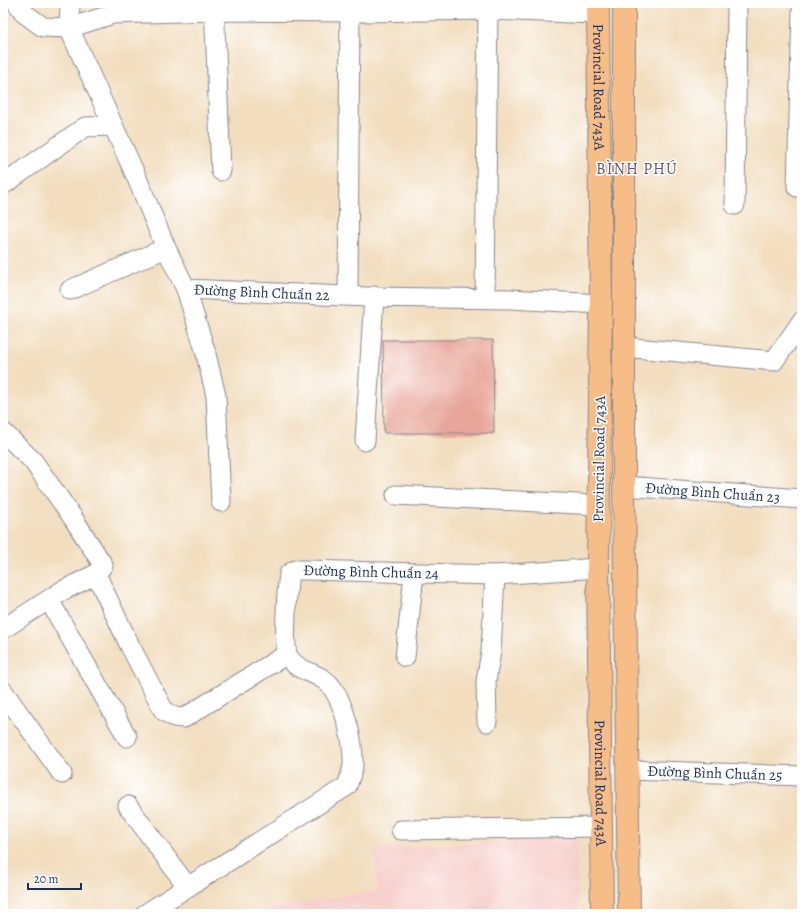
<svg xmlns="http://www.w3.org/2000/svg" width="805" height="917" font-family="Alegreya,serif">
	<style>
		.built { fill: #f7d0cd }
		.building { fill: #e8a599 }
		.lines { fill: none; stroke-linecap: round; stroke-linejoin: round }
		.minor-casing { stroke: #86868e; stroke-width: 21 }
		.major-casing { stroke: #86868e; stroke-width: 24 }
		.minor { stroke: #fff; stroke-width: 19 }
		.major { stroke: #f7bd88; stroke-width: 22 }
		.labels { text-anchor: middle; stroke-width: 3; stroke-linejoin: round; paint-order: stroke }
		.street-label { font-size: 15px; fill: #1b2f5e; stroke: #fff }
		.neighbourhood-label { font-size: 16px; letter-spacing: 1px; fill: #635873; stroke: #fff }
	</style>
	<rect width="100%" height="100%" fill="#fff"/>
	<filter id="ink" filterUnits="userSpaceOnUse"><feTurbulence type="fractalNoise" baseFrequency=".025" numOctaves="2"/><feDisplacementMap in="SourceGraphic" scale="8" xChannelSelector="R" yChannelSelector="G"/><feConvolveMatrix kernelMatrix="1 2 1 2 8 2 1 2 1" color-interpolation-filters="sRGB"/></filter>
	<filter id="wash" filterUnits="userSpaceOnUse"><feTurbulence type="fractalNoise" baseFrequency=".012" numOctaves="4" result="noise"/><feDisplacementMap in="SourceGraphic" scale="16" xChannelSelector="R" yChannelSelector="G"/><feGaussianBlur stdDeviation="0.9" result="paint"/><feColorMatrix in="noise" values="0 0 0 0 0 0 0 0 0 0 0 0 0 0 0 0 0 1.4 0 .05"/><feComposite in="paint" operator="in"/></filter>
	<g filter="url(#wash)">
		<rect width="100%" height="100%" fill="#f2debf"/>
		<polygon class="built" points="577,837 578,914 234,914 378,890 374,849"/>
		<g id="blocks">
			<polygon class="building" points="383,340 493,340 494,433 384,433"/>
		</g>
	</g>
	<g filter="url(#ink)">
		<use href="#blocks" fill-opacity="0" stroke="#86868e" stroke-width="1"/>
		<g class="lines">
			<defs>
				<g id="minor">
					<polyline points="17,3 25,14 43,27 69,28 113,14 214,11 361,12 489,10 598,14"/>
					<path id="s1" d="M70 3 69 28 136 176 166 248 186 289 367 297 510 299 601 304"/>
					<polyline points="214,3 221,171"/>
					<polyline points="3,185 85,127 113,126"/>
					<polyline points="797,187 802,10"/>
					<polyline points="735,205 737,3"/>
					<polyline points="186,289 205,350 216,396 221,502"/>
					<polyline points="70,290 166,248"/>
					<polyline points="348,296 350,3"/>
					<polyline points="485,298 488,3"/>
					<polyline points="624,347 774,361 802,321"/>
					<polyline points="3,432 33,461 73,518 103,565 96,574 62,591 3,629"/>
					<polyline points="365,441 374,296"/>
					<path id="s2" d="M624 486 802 499"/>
					<polyline points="396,495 598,505"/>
					<polyline points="96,574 130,646 164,711 174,717 184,718 287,654"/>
					<polyline points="49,600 127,737"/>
					<polyline points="405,657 414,574"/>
					<polyline points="3,691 62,774"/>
					<polyline points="487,722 486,681 491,652 495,575"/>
					<path id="s3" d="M628 770 802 776"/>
					<polyline points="128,806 187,886"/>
					<polyline points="401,830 601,827"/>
					<path id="s4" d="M145 914 347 786C349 780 352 772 353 765 354 743 343 691 323 679 310 671 296 670 288 656 283 645 287 587 289 574L295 570H305L495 575 598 568"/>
				</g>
				<g id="major">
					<path id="s5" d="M598 3 601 304 598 568 602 914"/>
					<polyline points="624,3 624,486 629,914"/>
				</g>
			</defs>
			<use href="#minor" class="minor-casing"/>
			<use href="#major" class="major-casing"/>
			<use href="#minor" class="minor"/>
			<use href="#major" class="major"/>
		</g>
	</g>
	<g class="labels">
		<g class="street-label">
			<text dy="5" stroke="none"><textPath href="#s5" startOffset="84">Provincial Road 743A</textPath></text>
			<text dy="5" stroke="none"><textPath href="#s1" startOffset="387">Đường Bình Chuẩn 22</textPath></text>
			<text transform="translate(599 459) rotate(-89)" y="5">Provincial Road 743A</text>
			<text dy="5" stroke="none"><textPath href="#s2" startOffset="89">Đường Bình Chuẩn 23</textPath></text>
			<text dy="5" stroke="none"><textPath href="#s4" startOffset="563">Đường Bình Chuẩn 24</textPath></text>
			<text dy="5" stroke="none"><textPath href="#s3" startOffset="87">Đường Bình Chuẩn 25</textPath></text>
			<text dy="5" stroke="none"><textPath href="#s5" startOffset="780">Provincial Road 743A</textPath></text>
		</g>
		<g class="neighbourhood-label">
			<text x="637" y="174">BÌNH PHÚ</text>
		</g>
	</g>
	<rect width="805" height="917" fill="none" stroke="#fff" stroke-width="16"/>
	<path d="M28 883v6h53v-6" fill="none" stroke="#1b2f5e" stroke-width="2"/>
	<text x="34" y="883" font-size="12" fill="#1b2f5e" stroke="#ffffff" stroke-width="3" paint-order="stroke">20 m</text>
</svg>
